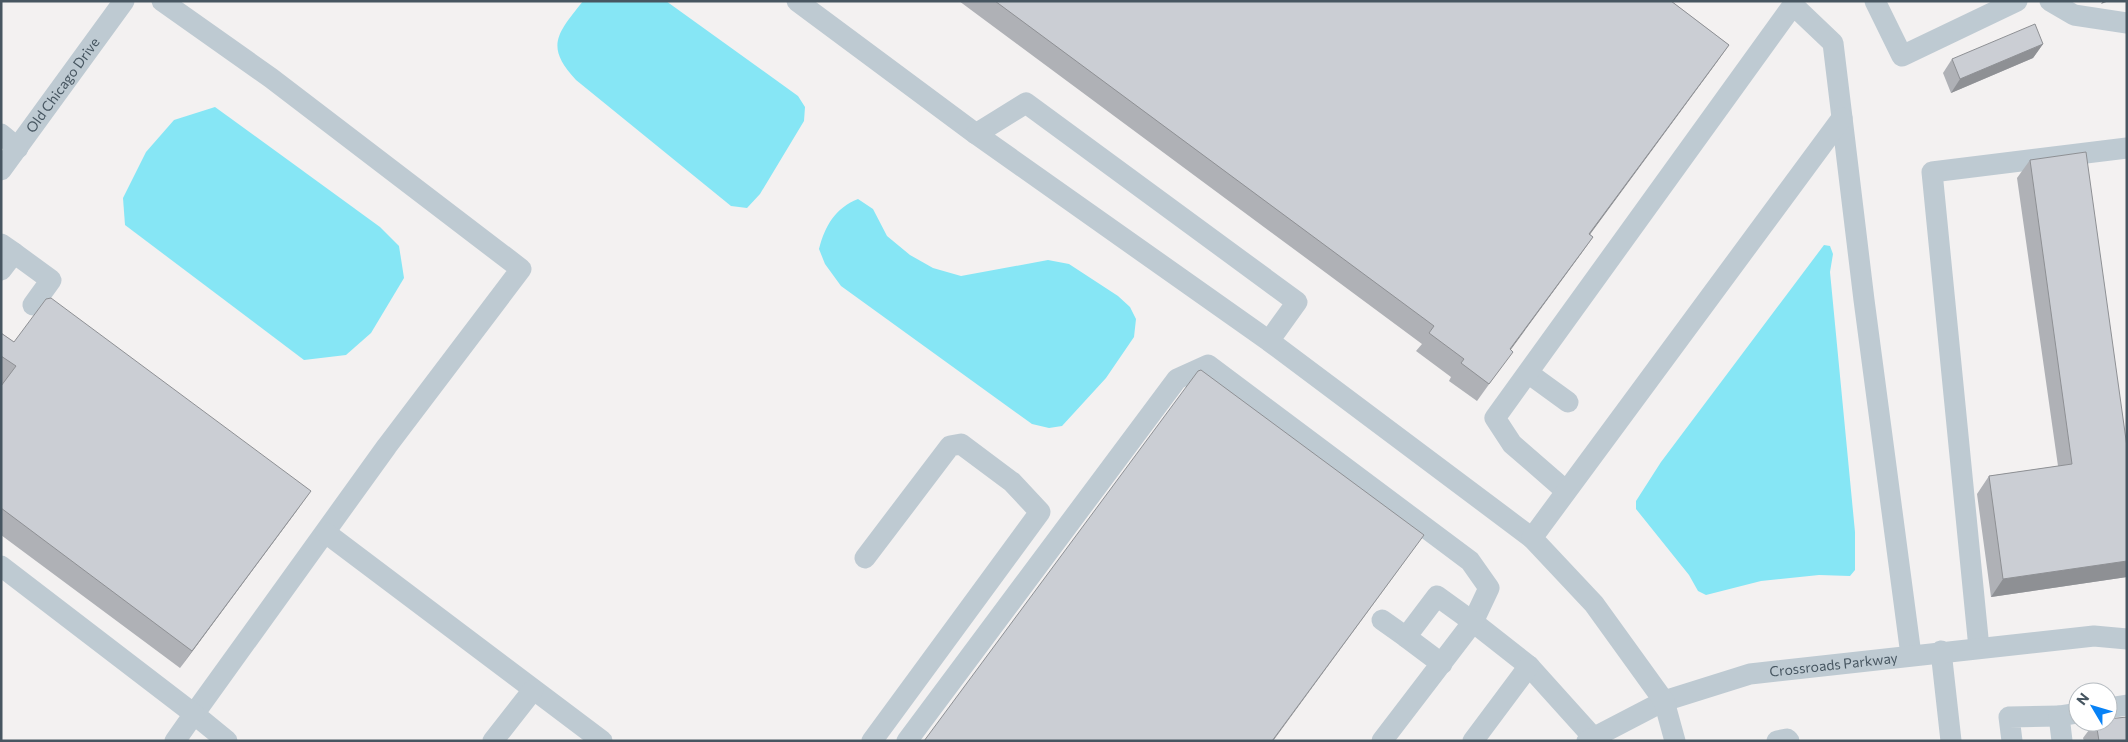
<svg xmlns="http://www.w3.org/2000/svg" width="2128" height="742" font-family="Commissioner,sans-serif">
	<style>
		.water { fill: #86e6f5 }
		.lines { fill: none; stroke-linecap: round; stroke-linejoin: round }
		.minor { stroke: #becad2; stroke-width: 21 }
		.wall { fill: #afb1b6 }
		.shaded-wall { fill: #8e9094 }
		.building { fill: #cbced4; stroke: #8e9094 }
		.labels { text-anchor: middle; stroke-width: 4; stroke-linejoin: round; paint-order: stroke }
		.street-label { font-size: 14px; fill: #475661; stroke: #fff }
	</style>
	<rect width="100%" height="100%" fill="#f3f1f1"/>
	<g class="water">
		<path d="M583 1H666L798 96 805 107 804 121 760 194 747 208 731 206 576 80C544 46 558 33 583 1Z"/>
		<polygon points="215,107 380,227 399,246 404,278 371,333 346,355 304,360 125,225 123,198 146,152 174,120"/>
		<path d="M858 199 873 209 887 236 910 255 933 268 961 276 1048 260 1069 264 1118 296 1130 307 1136 319 1134 337 1106 378 1062 426 1049 428 1032 424 841 286 825 264 819 249C825 226 835 208 858 199Z"/>
		<polygon points="1824,245 1830,246 1833,254 1830,272 1855,532 1855,570 1850,576 1819,575 1761,581 1706,595 1698,591 1689,575 1636,509 1636,501 1661,462"/>
	</g>
	<g class="lines">
		<g class="minor">
			<polyline points="162,1 271,78 521,269 387,446 194,714 227,741"/>
			<polyline points="797,1 976,134"/>
			<polyline points="1875,1 1902,56 2017,1"/>
			<polyline points="2050,1 2074,15 2127,23"/>
			<polyline points="1,134 18,148"/>
			<path id="s1" d="M1 170 124 1"/>
			<polyline points="1,244 14,253 1,270"/>
			<polyline points="14,253 51,280 33,305"/>
			<polyline points="1269,341 1297,302 1026,103 976,134 1269,341 1532,538"/>
			<polyline points="1528,373 1568,402"/>
			<polyline points="1566,491 1512,444 1495,418 1793,5 1833,43 1864,300 1911,655"/>
			<polyline points="326,533 602,741"/>
			<polyline points="865,558 950,446 961,444 1012,482 1040,512 872,741"/>
			<polyline points="1,566 194,714 175,741"/>
			<polyline points="1382,620 1406,637"/>
			<polyline points="1979,648 1932,172 2127,148"/>
			<polyline points="1941,651 1951,741"/>
			<polyline points="2108,708 2127,705"/>
			<polyline points="493,741 533,690"/>
			<polyline points="907,741 1177,379 1208,365 1470,561 1489,588 1473,622 1529,666 1592,736"/>
			<polyline points="1382,741 1473,622 1437,596 1406,637 1442,664"/>
			<polyline points="1473,741 1529,666"/>
			<path id="s2" d="M1587 741 1664 701 1750 674 2094 636 2127 639"/>
			<polyline points="1675,741 1664,701 1594,604 1532,538 1842,118"/>
			<polyline points="1777,741 1787,739 1789,741"/>
			<polyline points="2012,741 2009,717 2059,716"/>
			<polyline points="2062,741 2059,716 2078,713"/>
		</g>
	</g>
	<g class="wall">
		<polygon points="959,1 1671,1 1729,45 1590,234 1593,237 1510,350 1500,369 1477,401 1449,381 1451,377 1416,351 1422,344"/>
		<polygon points="2043,44 2033,58 1951,93 1943,73 1952,59"/>
		<polygon points="2030,160 2127,447 2127,577 1991,597 1977,494 1989,476 2058,466 2017,178"/>
		<polygon points="1,333 14,342 298,509 180,668 1,535 1,386 3,384 1,383"/>
		<polygon points="2095,722 2108,722 2127,741 2084,741 2083,738"/>
	</g>
	<g class="shaded-wall">
		<polygon points="2103,1 2109,1 2101,4"/>
		<polygon points="2043,44 2033,58 1951,93 1960,79"/>
		<polygon points="1729,45 1717,62 1577,252 1589,234"/>
		<polygon points="1593,237 1581,254 1498,367 1510,349"/>
		<polygon points="311,491 298,509 180,668 192,651"/>
		<polygon points="1424,535 1273,741 1272,741"/>
		<polygon points="2127,561 2127,577 1991,597 2003,579"/>
	</g>
	<g class="building">
		<polygon points="995,1 1671,1 1729,45 1589,234 1593,237 1510,349 1513,352 1489,384 1461,363 1464,359 1429,333 1434,326"/>
		<polygon points="2035,24 2043,44 1960,79 1952,59"/>
		<polygon points="2086,152 2127,447 2127,561 2003,579 1989,476 2072,464 2030,160"/>
		<polygon points="51,298 311,491 192,651 1,508 1,386 16,366 1,356 1,333 14,342 46,299"/>
		<polygon points="1201,370 1424,535 1272,741 924,741 1198,371"/>
		<polygon points="2127,717 2127,741 2099,741 2096,722 2108,722 2108,719"/>
	</g>
	<g class="labels">
		<g class="street-label">
			<text dy="5" stroke="none"><textPath href="#s1" startOffset="105">Old Chicago Drive</textPath></text>
			<text dy="5" stroke="none"><textPath href="#s2" startOffset="261">Crossroads Parkway</textPath></text>
		</g>
	</g>
	<rect width="2128" height="742" fill="none" stroke="#475661" stroke-width="5"/>
	<g transform="translate(2093 707) rotate(308)"><circle r="24" fill="#ffffff" stroke="#b5bbc0"/>
	<path d="M0-4L9 19L0 12L-9 19Z" fill="#0882f6"/>
	<text y="-8" font-size="14" font-weight="bold" text-anchor="middle" fill="#475661">N</text>
	</g>
</svg>
